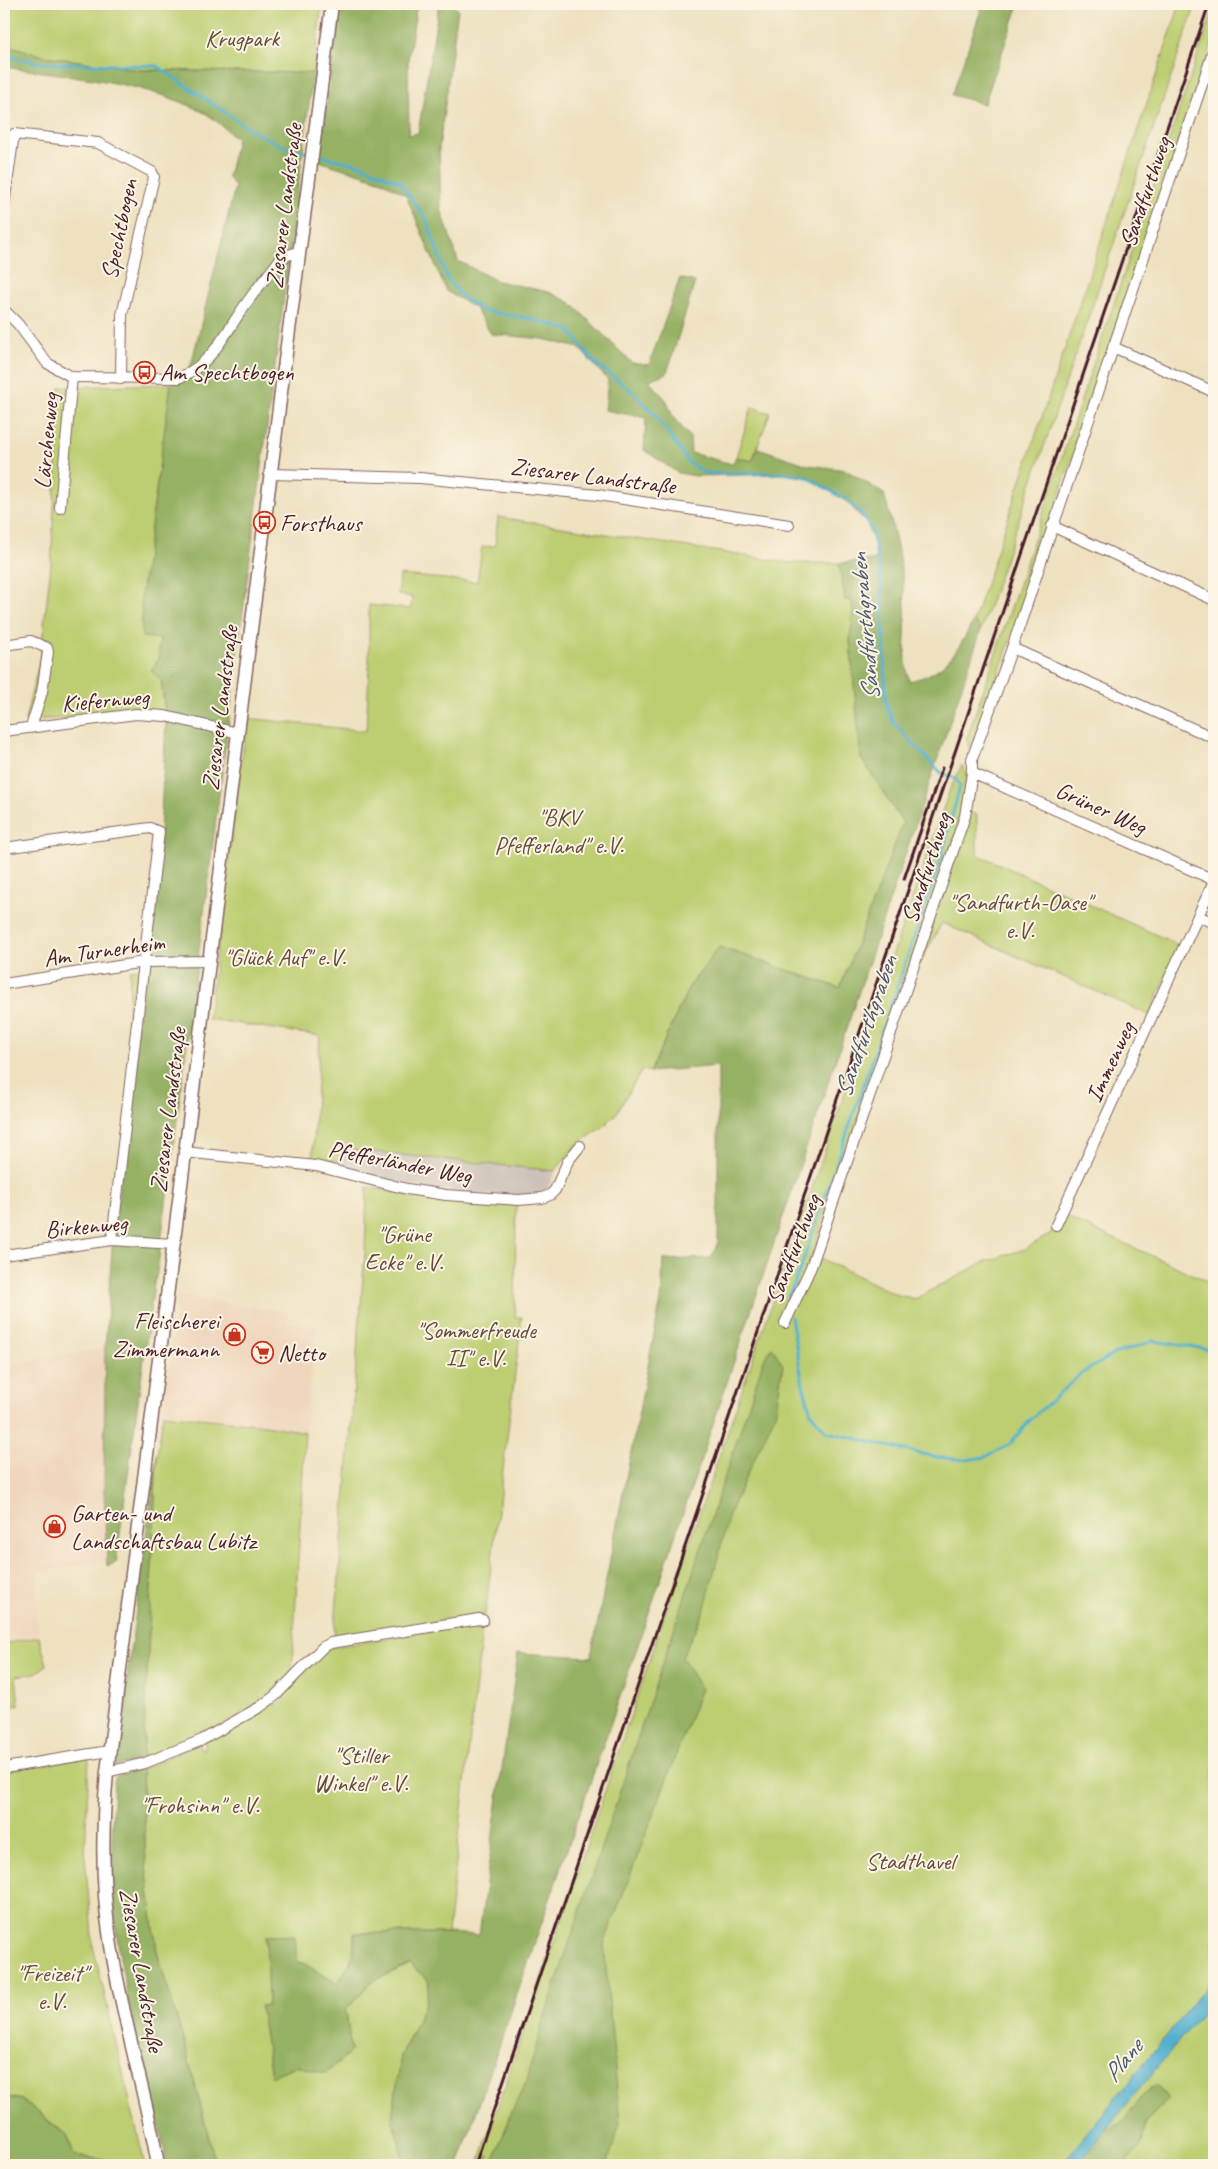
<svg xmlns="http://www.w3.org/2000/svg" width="1218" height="2169" font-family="Caveat,sans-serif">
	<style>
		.built { fill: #efd6bc }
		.industrial { fill: #cdc2b9 }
		.green { fill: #bcce71; stroke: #83764e }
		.forest { fill: #95b163; stroke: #706847 }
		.water { fill: #51b0cf; stroke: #4e687d }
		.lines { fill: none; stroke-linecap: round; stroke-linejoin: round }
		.stream { stroke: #51b0cf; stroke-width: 3 }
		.minor-casing { stroke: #83635f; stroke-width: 12 }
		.major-casing { stroke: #83635f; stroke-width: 15 }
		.minor { stroke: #fff; stroke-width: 10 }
		.major { stroke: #fff; stroke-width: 12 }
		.rail { stroke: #4a1f2b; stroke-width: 3 }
		.labels { text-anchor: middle; stroke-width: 4; stroke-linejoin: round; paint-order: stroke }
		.park-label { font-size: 24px; fill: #664b3c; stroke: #fcf5e5 }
		.street-label { font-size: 24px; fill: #4a1f2b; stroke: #fcf5e5 }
		.poi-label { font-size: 24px; fill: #4a1f2b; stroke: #fcf5e5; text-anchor: start }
		.water-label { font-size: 25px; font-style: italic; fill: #4d596d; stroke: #fcf5e5 }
	</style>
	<rect width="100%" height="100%" fill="#fcf5e5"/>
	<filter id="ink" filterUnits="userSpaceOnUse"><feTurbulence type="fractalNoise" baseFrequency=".02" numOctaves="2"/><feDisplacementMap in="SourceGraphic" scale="10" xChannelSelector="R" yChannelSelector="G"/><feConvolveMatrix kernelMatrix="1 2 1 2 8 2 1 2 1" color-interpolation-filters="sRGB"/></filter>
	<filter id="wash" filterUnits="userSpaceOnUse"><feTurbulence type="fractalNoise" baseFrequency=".0096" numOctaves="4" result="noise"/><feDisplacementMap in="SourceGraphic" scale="20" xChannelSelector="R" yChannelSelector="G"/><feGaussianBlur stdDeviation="1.12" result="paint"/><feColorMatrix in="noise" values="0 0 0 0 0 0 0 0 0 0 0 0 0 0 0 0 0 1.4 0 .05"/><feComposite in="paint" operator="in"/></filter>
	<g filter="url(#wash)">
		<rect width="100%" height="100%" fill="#eee1c0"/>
		<g class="built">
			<polygon points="178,1296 288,1312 287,1323 317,1326 305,1432 265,1425 163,1414"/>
			<polygon points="105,1348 104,1492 107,1562 38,1572 36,1615 39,1637 4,1644 4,1366"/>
		</g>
		<polygon class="industrial" points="341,1149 389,1153 555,1171 546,1192 539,1196 490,1195 423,1188 347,1170 341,1161"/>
		<g class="green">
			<polygon points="4,4 322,4 313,73 141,70 44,56 4,44"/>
			<polygon points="1180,4 1196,4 981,630 974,620"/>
			<polygon points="1214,7 1214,38 1008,647 976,736 969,749 967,738"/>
			<polygon points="171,384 141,598 160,639 158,659 152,670 161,680 165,713 141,709 78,718 25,720 40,659 51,565 60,387"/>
			<polygon points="752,407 770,413 752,461 736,457"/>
			<polygon points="498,517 790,563 839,563 845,600 851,599 853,610 850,641 861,758 903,823 840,988 719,947 689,987 650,1072 642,1070 616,1114 602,1128 576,1145 555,1171 346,1149 341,1150 341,1161 312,1161 320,1036 208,1019 247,718 366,731 369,671 369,605 411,609 412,597 398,595 400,575 477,582 482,547 495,546"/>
			<polygon points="962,765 967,776 963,811 812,1254 895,1294 915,1299 984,1262 1025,1249 1050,1234 1060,1216 1064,1216 1214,1284 1214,2165 485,2165 489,2154 484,2165 478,2165 697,1520 950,789"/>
			<polygon points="969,812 977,815 977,854 1181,946 1149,1015 942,923 919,965"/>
			<polygon points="146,968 140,1017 129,1016 130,970"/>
			<polygon points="367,1187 462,1204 516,1205 515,1317 522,1317 485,1615 334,1638 365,1253"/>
			<polygon points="163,1414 265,1425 305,1432 292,1672 259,1704 206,1734 199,1734 192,1740 143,1759 157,1456"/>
			<path d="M475 1624 482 1631 448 1933H354C355 1957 350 1964 337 1984L303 1963 297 1962 266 1937 268 2005 261 2006 271 2076 296 2066 326 2073 351 2051 346 2010 371 1982 410 1964 430 1982 425 2004 401 2056 392 2118 406 2165H216L185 2046 157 1952 146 1866 142 1769 198 1744 200 1749 205 1748V1741L273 1704 277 1705 284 1698 283 1694 327 1648Z"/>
			<polygon points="39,1637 47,1665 36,1673 16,1676 19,1705 4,1708 4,1644"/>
			<polygon points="89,1757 85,1857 93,1946 145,2165 131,2165 130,2163 74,2156 68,2136 23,2100 4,2096 4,1771"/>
		</g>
		<g class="forest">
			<path d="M340 4H417L408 60 409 135 418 133 439 4H446L458 9 439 148 441 209 458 261 497 281 549 292 571 303 632 363 649 365 680 278 695 282 667 373 649 380 667 401 673 417 690 437 691 453 732 464 736 457 752 461 758 448 808 465 846 470 884 494C894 531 904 569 905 608 906 633 903 656 909 681 945 674 958 651 974 620L981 630 661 1578 458 2165H406L392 2118 401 2056 425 2004 430 1982 410 1964 371 1982 346 2010 351 2051 326 2073 296 2066 271 2076 260 2006 268 2005 266 1936 295 1935 297 1962 303 1963 337 1983C350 1965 355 1956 354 1933H448L479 1935 518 1653 591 1657 661 1299 663 1260 711 1258 718 1245V1066L650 1072 689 987 719 947 840 988 903 823 861 758 850 641 853 610 851 600H845L839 563 876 560 874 544 867 523 847 502 805 476 787 474 696 476 678 473 644 450 646 418 605 410 608 380 579 348 543 339 491 334 475 308 446 291 406 195 382 181 319 161Z"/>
			<polygon points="983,4 1019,4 984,104 952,95"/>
			<path d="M4 44 44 56 140 70 313 73 157 1273 154 1284 116 1563 107 1566 104 1492 105 1348 112 1249 160 834 166 721 161 680 151 671 158 659 160 639 142 637 141 598 171 384 191 365 235 187 228 177 237 139C226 130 214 117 201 111 141 81 70 76 4 67Z"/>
			<polygon points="772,1347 783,1365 775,1415 730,1511 704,1611 682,1657 701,1689 604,1944 620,2124 607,2165 492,2165 512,2111 527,2080 540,2031 764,1359"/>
			<polygon points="157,1456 143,1759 115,1766"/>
			<path d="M142 1769 146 1866 157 1952 185 2046 216 2165H167C153 2086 125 2008 116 1928 110 1878 112 1827 114 1777Z"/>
			<polygon points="1157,2085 1168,2099 1146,2122 1141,2147 1124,2165 1077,2165 1105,2130 1120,2124 1149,2089"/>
			<polygon points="4,2097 23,2100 68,2137 74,2156 130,2163 131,2165 28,2165 4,2158"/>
		</g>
		<polygon class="water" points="1214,1977 1214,1998 1077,2165 1061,2165"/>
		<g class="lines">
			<g class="stream">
				<polyline points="4,56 40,63 157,66 254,132 289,149 310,153"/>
				<polyline points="316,155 361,165 400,182 426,219 448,280 460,295 483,311 532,319 569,330 594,362 633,392 657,417 688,462 705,473 782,473 807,477 847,500 863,515 872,530 882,584 886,703 893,722 940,772 956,779 960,786 940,862 800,1270 788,1297 789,1306"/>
				<polyline points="791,1317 803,1385 811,1413 827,1432 935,1457 966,1460 985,1457 1009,1445 1031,1419 1081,1374 1114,1354 1153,1341 1214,1350"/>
			</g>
		</g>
	</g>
	<g filter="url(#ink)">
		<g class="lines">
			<defs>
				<g id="minor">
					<polyline points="4,205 14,134 98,143 152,172 154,177 122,315 121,379"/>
					<path d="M4 310 18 324 47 363 72 377 179 378C211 364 222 339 241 311 252 294 266 278 278 262L285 256 298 252"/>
					<polyline points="1113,347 1214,392"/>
					<polyline points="271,474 420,478 598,495 789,525"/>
					<polyline points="60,508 72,377"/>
					<polyline points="1052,526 1214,600"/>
					<polyline points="4,645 31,641 47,648 48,652 42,692 31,727"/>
					<polyline points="1012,648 1214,738"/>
					<polyline points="4,731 136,714 165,716 238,733"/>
					<polyline points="972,773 1214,880"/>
					<polyline points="4,848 150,828 159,832 112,1240"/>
					<polyline points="1198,916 1214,923"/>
					<polyline points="4,984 144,962 209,961"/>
					<polyline points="184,1152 316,1166 407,1189 446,1195 519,1200 542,1198 550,1195 555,1190 568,1161 580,1146"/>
					<polyline points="1056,1225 1214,881"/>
					<polyline points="4,1255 112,1240 173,1244"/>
					<polyline points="785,1323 811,1267 965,816 972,773 972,759 1012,648 1214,49"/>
					<polyline points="4,1768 109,1751"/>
					<polyline points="107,1772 145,1763 202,1740 260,1707 275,1696 323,1647 331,1643 479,1619 483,1620"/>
				</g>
				<path id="major" d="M158 2165C145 2089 121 2015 110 1939 101 1884 102 1828 107 1772L283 376 332 4"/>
			</defs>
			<use href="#minor" class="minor-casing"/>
			<use href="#major" class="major-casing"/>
			<use href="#minor" class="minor"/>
			<use href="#major" class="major"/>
			<g class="rail">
				<polyline points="904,879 942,768"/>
				<polyline points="475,2165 1209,4"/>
			</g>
		</g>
	</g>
	<defs>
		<symbol id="bus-ring" viewBox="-11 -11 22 22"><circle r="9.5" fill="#fcf5e5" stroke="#c8321e" stroke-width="1.5"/><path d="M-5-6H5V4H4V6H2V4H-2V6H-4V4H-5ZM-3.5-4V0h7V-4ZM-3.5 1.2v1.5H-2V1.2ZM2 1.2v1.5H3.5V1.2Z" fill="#c8321e"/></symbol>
		<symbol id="shop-ring" viewBox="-11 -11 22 22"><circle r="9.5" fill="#fcf5e5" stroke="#c8321e" stroke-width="1.5"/><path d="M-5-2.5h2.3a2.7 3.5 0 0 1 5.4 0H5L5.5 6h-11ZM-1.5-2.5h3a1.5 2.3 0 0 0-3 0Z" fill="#c8321e"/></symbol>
		<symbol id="supermarket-ring" viewBox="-11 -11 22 22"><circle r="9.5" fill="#fcf5e5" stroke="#c8321e" stroke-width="1.5"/><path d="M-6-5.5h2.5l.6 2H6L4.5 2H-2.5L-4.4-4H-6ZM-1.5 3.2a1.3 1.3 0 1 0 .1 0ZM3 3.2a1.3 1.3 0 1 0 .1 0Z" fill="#c8321e"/></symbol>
	</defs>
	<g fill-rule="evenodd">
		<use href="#bus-ring" x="132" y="360" width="25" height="25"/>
		<use href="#bus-ring" x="252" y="510" width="25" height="25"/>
		<use href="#shop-ring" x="222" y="1322" width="25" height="25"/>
		<use href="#supermarket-ring" x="250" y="1340" width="25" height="25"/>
		<use href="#shop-ring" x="42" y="1514" width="25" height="25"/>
	</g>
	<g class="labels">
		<g class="park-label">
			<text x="242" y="46">Krugpark</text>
			<text x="559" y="825">"BKV<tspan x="559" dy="28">Pfefferland" e.V.</tspan></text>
			<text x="1020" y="910">"Sandfurth-Oase"<tspan x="1020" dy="28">e.V.</tspan></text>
			<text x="285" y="965">"Glück Auf" e.V.</text>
			<text x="404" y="1242">"Grüne<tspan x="404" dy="28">Ecke" e.V.</tspan></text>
			<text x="476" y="1338">"Sommerfreude<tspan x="476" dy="28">II" e.V.</tspan></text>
			<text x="361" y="1763">"Stiller<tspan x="361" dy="28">Winkel" e.V.</tspan></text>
			<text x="200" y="1813">"Frohsinn" e.V.</text>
			<text x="910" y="1869">Stadthavel</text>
			<text x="52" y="1981">"Freizeit"<tspan x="52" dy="28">e.V.</tspan></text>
		</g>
		<g class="street-label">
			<text transform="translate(1145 192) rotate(-71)" y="8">Sandfurthweg</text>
			<text transform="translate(284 206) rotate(-83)" y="8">Ziesarer Landstraße</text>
			<text transform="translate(119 229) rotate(-78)" y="8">Spechtbogen</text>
			<text transform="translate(46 441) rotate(-85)" y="8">Lärchenweg</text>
			<text transform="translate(593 476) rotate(7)" y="8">Ziesarer Landstraße</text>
			<text transform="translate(105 700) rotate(-5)" y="8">Kiefernweg</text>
			<text transform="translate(220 708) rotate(-83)" y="8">Ziesarer Landstraße</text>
			<text transform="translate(1101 808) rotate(24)" y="8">Grüner Weg</text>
			<text transform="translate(926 868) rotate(-72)" y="8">Sandfurthweg</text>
			<text transform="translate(104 950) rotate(-8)" y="8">Am Turnerheim</text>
			<text transform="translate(1110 1062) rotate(-65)" y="8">Immenweg</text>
			<text transform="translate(168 1110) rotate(-83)" y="8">Ziesarer Landstraße</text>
			<text transform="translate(400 1162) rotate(11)" y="8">Pfefferländer Weg</text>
			<text transform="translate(86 1226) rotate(-5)" y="8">Birkenweg</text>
			<text transform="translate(793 1249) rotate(-69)" y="8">Sandfurthweg</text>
			<text transform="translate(142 1970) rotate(80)" y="8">Ziesarer Landstraße</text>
		</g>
		<g class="poi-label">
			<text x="160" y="380">Am Spechtbogen</text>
			<text x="280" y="531">Forsthaus</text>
			<text x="219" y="1329" text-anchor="end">Fleischerei<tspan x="219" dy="28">Zimmermann</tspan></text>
			<text x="278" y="1361">Netto</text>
			<text x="71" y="1521">Garten- und<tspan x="71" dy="28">Landschaftsbau Lubitz</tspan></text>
		</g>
		<g class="water-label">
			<text transform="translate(864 627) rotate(-95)" y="9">Sandfurthgraben</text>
			<text transform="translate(865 1026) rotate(-71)" y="9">Sandfurthgraben</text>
			<text transform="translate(1122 2060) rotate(-51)" y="9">Plane</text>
		</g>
	</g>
	<rect width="1218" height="2169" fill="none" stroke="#fcf5e5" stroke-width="20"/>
</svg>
